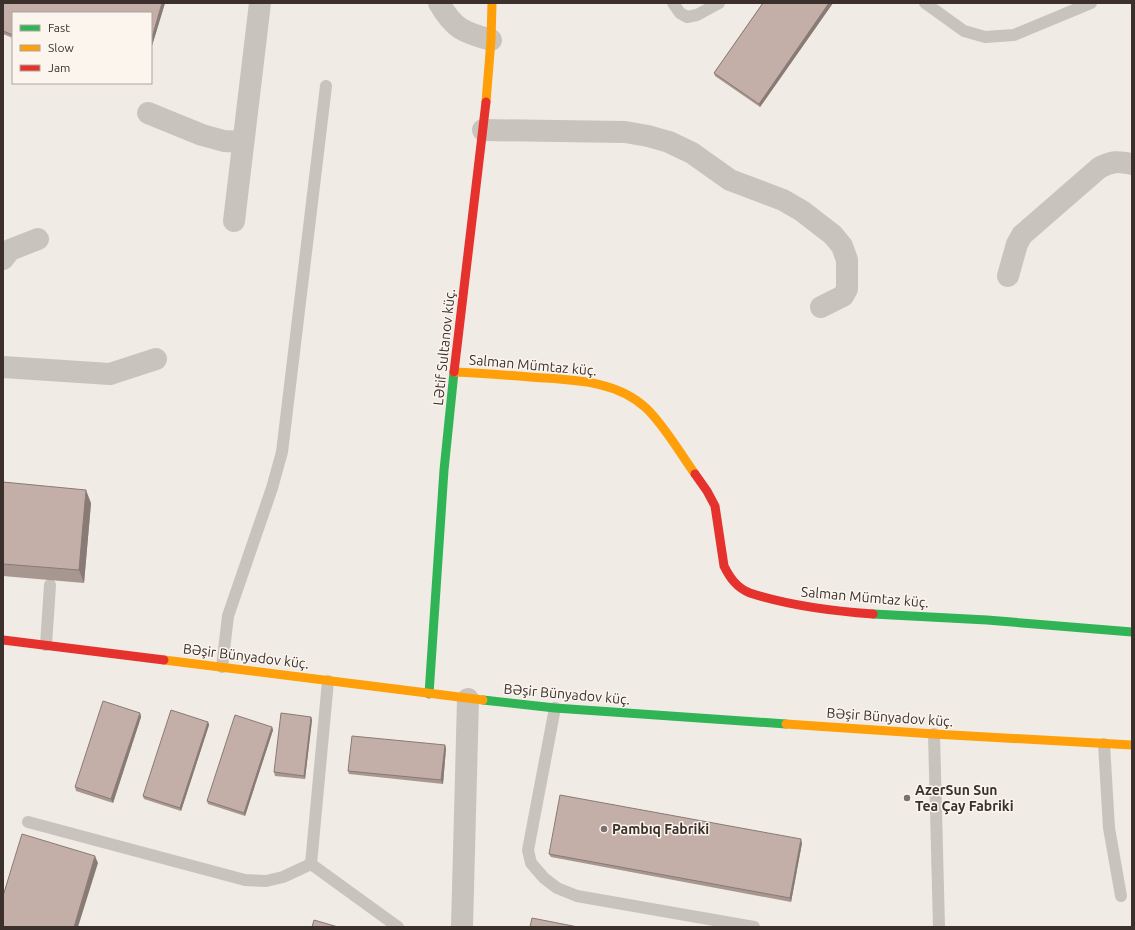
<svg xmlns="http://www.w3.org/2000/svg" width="1135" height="930" font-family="Ubuntu,sans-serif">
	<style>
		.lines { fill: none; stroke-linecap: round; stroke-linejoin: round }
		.lane { stroke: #c9c3be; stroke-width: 12 }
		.street { stroke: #c9c3be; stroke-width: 22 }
		.fast { stroke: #30b455; stroke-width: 9 }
		.slow { stroke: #ff9f0a; stroke-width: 9 }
		.jam { stroke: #e5322d; stroke-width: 9 }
		.wall { fill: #a89690 }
		.shaded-wall { fill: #887a75 }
		.building { fill: #c3afa7; stroke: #887a75 }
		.poi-dot { fill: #7a716c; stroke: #fbf5ee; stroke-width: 1.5 }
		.labels { text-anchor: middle; stroke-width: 3; stroke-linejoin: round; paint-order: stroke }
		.street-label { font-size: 14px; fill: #3b302b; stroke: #fbf5ee }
		.poi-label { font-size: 14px; font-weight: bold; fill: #3b302b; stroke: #fbf5ee; text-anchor: start }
	</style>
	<rect width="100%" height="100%" fill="#f0ebe5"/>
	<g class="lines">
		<g class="lane">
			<polyline points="673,3 680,13 687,17 697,15 719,3"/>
			<polyline points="925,3 964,31 985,37 1014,35 1091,3"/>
			<polyline points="46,645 50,585"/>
			<polyline points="222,667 228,616 272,488 282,452 326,86"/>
			<polyline points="555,708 528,850 531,863 544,878 557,888 577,896 754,927"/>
			<polyline points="934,734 939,927"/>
			<polyline points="1104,744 1109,828 1121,896"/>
			<polyline points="28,822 245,880 266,881 283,877 311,864 328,681"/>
			<polyline points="311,864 398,927"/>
		</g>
		<g class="street">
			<path d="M439 3C454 29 463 32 491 40"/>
			<polyline points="148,113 202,135 224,141 243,142"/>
			<polyline points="483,130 625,132 648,136 669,142 692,153 730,180 783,200 802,211 833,235 842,246 847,260 847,289 843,296 821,307"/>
			<polyline points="234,221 260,3"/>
			<polyline points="3,259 10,250 38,239"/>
			<path d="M1008 276 1017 244 1022 235 1099 168C1112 161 1118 161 1132 164"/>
			<polyline points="3,367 110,374 156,359"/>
			<polyline points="462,927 468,699"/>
		</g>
		<g class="fast">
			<polyline points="873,614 987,620 1132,632"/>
			<polyline points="429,694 444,470 454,372"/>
			<polyline points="483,700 555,708 786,724"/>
		</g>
		<g class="slow">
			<polyline points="486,102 491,40 492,3"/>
			<path d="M454 372C479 373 505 375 530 377 570 380 615 379 646 408 664 425 680 453 695 474"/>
			<polyline points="164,660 483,700"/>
			<polyline points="786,724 934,734 1132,745"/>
		</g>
		<g class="jam">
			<polyline points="454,372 486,102"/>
			<path d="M695 474 707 491 715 506 724 566C730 578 737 588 750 593 790 606 831 611 873 614"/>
			<polyline points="3,640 164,660"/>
		</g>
	</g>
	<g class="wall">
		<polygon points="3,3 165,3 151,49 151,13 13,13 13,38 3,34"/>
		<polygon points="761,3 833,3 760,107 715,76 714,73 762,4"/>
		<polygon points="3,482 91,503 84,583 3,576"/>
		<polygon points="140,713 141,717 113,803 76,791 75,787"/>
		<polygon points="311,717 312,720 305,779 275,776 274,772"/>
		<polygon points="208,722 209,725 181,811 144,799 143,796"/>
		<polygon points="272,727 273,730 245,816 208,804 207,801"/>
		<polygon points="446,748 443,784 349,774 348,771"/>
		<polygon points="802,843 791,902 551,857 549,854"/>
	</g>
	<g class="shaded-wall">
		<polygon points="162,3 165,3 151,49 151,41"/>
		<polygon points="829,3 833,3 760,107 759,104"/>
		<polygon points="86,490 91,503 84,583 79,570"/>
		<polygon points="140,713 141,717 113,803 111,799"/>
		<polygon points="311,717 312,720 305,779 304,776"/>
		<polygon points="208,722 209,725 181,811 180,808"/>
		<polygon points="272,727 273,730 245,816 244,813"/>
		<polygon points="445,745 446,748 443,784 441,780"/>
		<polygon points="801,839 802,843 791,902 790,898"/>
		<polygon points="95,856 98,863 78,927 74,927"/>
	</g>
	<g class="building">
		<polygon points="3,3 162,3 151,41 151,13 13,13 13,35 3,31"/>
		<polygon points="763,3 829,3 759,104 714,73"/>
		<polygon points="3,482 86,490 79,570 3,564"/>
		<polygon points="103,701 140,713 111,799 75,787"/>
		<polygon points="171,710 208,722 180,808 143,796"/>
		<polygon points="281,713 311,717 304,776 274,772"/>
		<polygon points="235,715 272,727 244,813 207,801"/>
		<polygon points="352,736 445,745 441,780 348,771"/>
		<polygon points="560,795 801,839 790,898 549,854"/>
		<polygon points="22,834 95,856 74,927 3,927 3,896"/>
		<polygon points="532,918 578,927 530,927"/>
		<polygon points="314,920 338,927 312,927"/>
	</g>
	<g class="poi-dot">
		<circle cx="907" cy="798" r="4"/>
		<circle cx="604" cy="829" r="4"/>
	</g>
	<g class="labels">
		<g class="street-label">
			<text transform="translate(444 347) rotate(-84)" y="5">Lətif Sultanov küç.</text>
			<text transform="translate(533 365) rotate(5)" y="5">Salman Mümtaz küç.</text>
			<text transform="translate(865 597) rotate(5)" y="5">Salman Mümtaz küç.</text>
			<text transform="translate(246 656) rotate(7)" y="5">Bəşir Bünyadov küç.</text>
			<text transform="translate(567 694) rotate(5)" y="5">Bəşir Bünyadov küç.</text>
			<text transform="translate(890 717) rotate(4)" y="5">Bəşir Bünyadov küç.</text>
		</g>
		<g class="poi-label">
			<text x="915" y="795">AzerSun Sun<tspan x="915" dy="16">Tea Çay Fabriki</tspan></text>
			<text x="612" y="834">Pambıq Fabriki</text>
		</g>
	</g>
	<rect width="1135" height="930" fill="none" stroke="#3b302b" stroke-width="8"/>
	<rect x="12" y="12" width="140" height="72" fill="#fbf5ee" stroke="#aea6a0"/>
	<rect x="20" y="25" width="20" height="6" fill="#30b455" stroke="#aea6a0"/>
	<text x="48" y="32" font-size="12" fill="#3b302b">Fast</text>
	<rect x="20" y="45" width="20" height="6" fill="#ff9f0a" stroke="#aea6a0"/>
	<text x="48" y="52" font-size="12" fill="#3b302b">Slow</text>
	<rect x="20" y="65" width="20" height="6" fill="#e5322d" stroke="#aea6a0"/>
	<text x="48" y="72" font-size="12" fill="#3b302b">Jam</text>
</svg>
